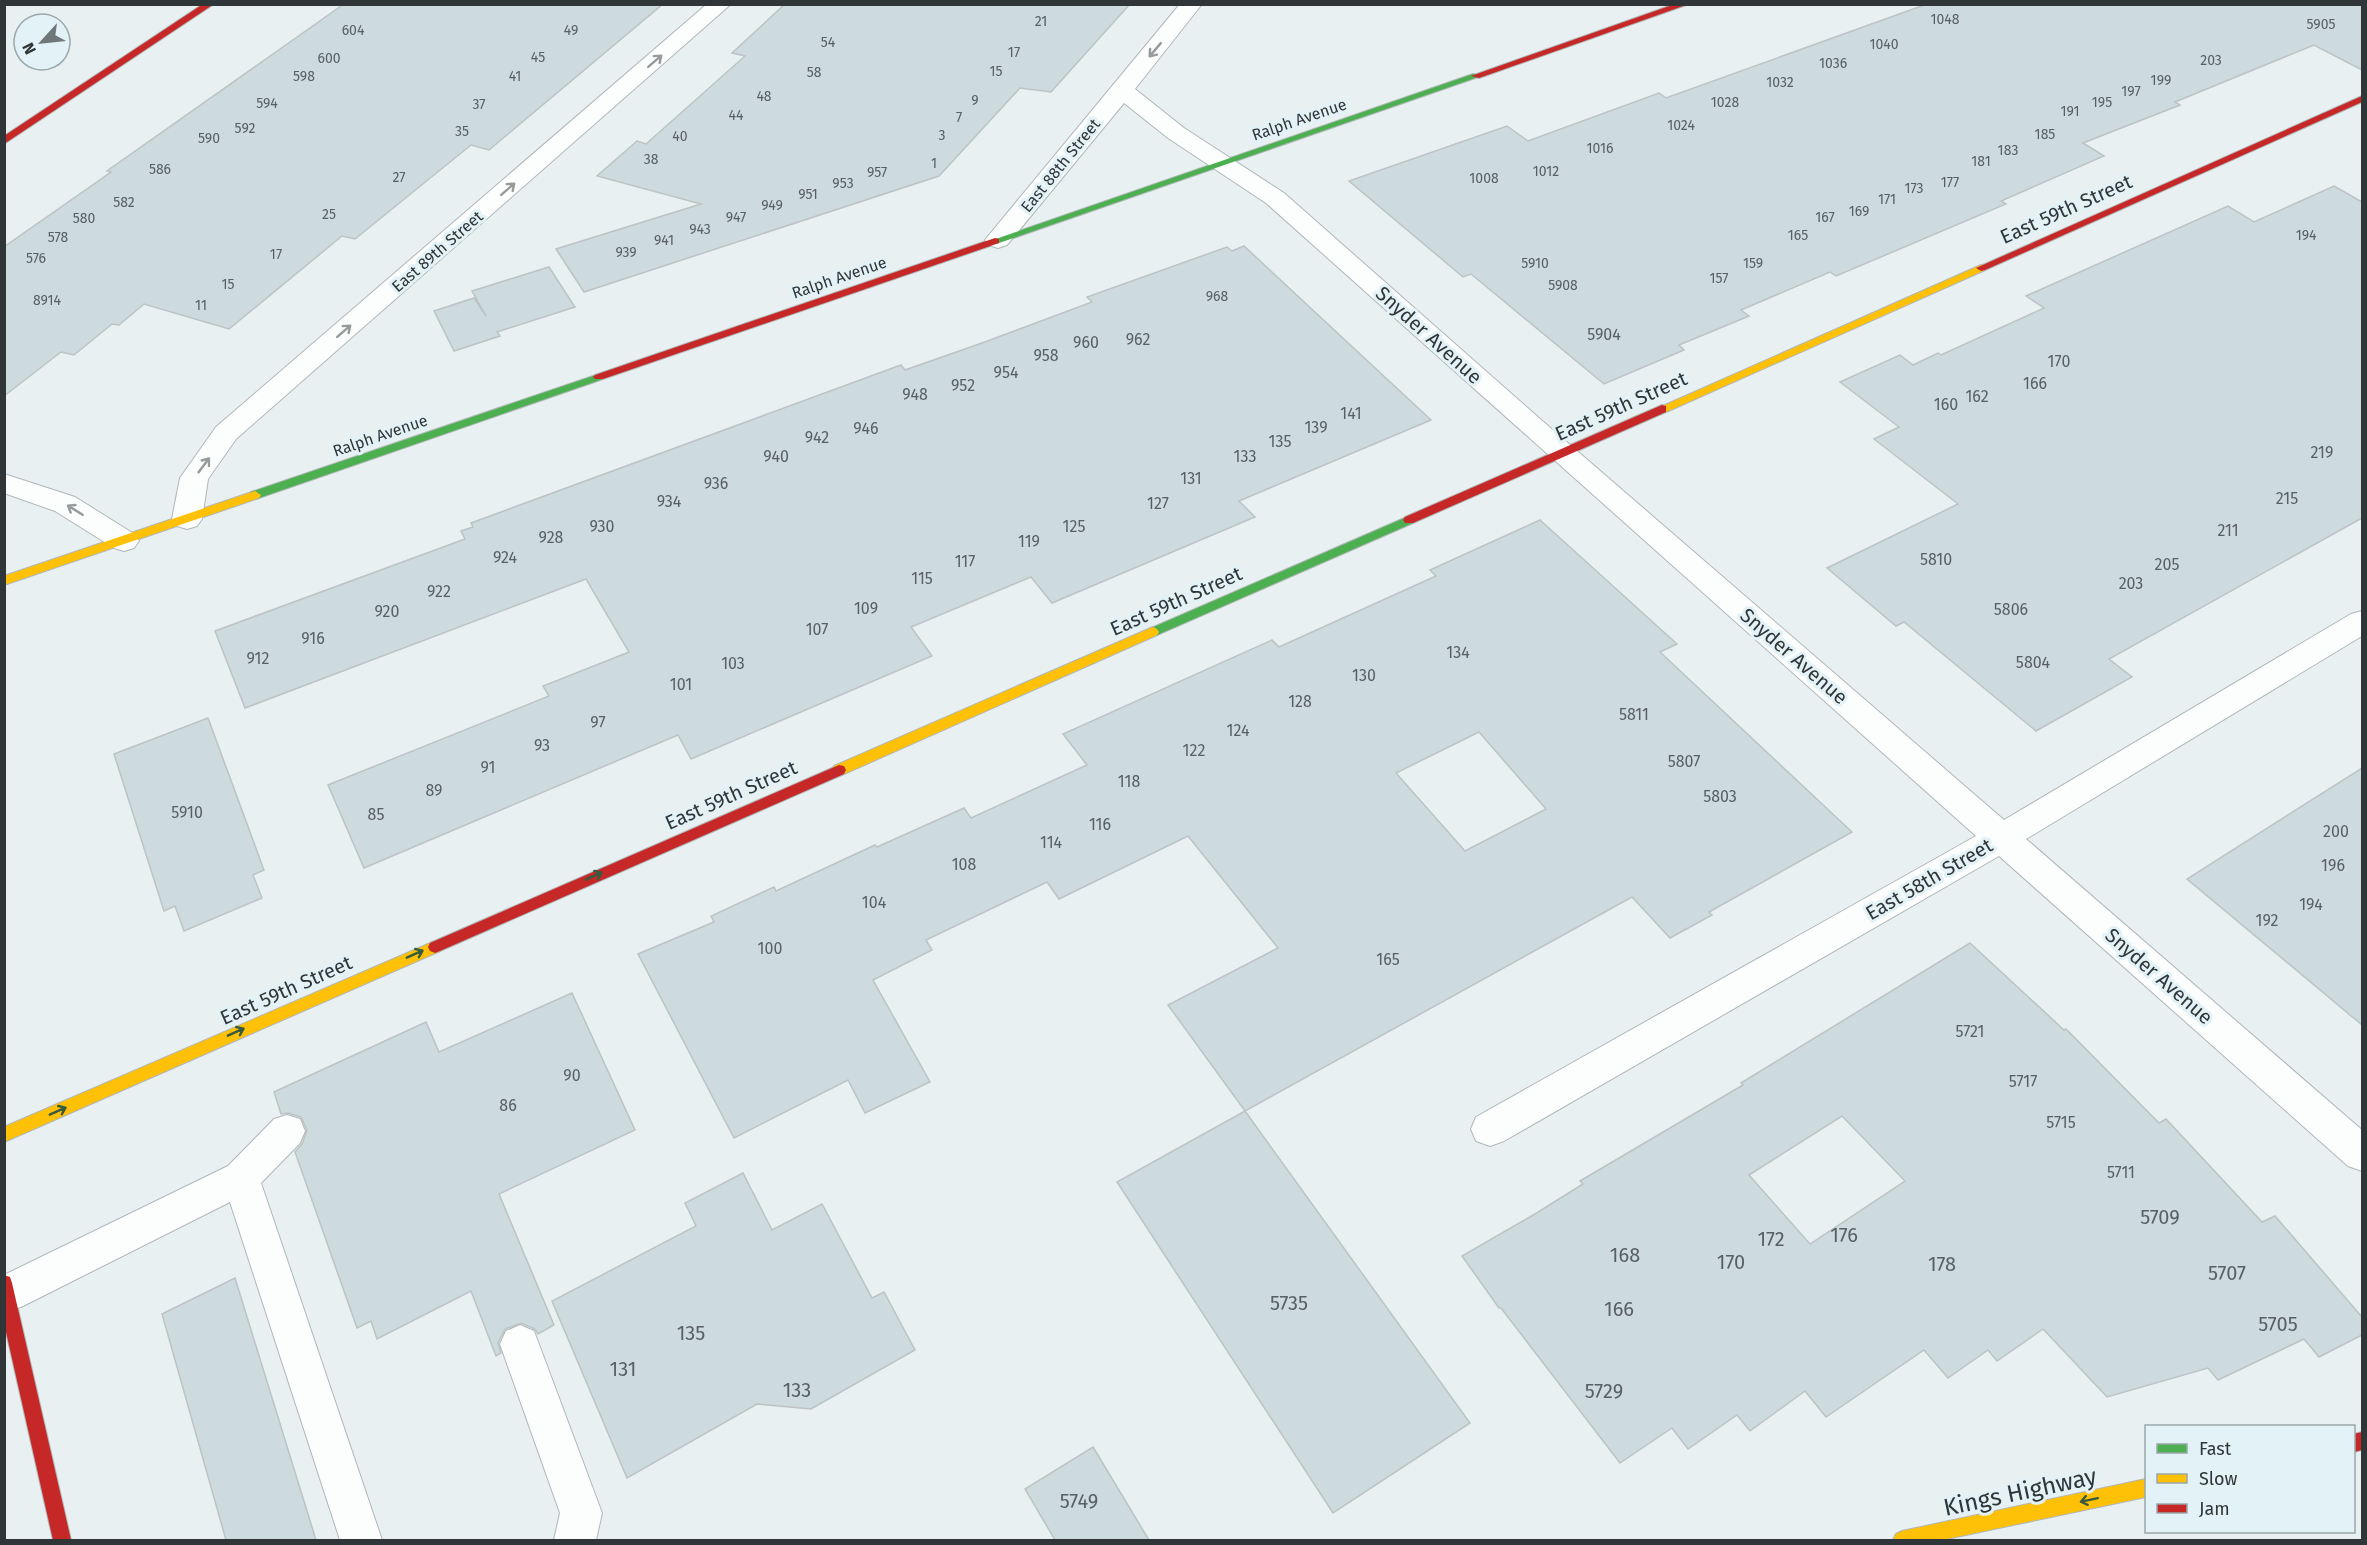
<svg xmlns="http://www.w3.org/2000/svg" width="2367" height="1545" font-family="'Fira Sans',sans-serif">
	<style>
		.building { fill: #cddade; stroke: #bdc3c4; stroke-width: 1.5; fill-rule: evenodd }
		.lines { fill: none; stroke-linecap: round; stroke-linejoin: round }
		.lane-casing { stroke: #b0b7b8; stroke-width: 2 }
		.street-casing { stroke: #b0b7b8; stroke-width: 2 }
		.fast-casing { stroke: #b0b7b8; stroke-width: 2 }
		.slow-casing { stroke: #b0b7b8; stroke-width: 2 }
		.jam-casing { stroke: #b0b7b8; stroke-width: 2 }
		.lane { fill: #fcfdfd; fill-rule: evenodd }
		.street { fill: #fcfdfd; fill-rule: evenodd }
		.fast { fill: #4caf50; fill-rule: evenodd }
		.slow { fill: #ffc107; fill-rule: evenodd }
		.jam { fill: #c62828; fill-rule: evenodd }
		.oneway { stroke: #969a9a }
		.oneway2 { stroke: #385a3f }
		.labels { text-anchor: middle; stroke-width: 6; stroke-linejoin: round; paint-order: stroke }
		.far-number-label { font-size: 14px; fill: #586062 }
		.far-street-label { font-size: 16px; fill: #303638; stroke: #e3f2f7 }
		.number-label { font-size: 16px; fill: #586062 }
		.street-label { font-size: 20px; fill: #303638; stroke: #e3f2f7 }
		.near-number-label { font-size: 20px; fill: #586062 }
		.near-street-label { font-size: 24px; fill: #303638; stroke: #e3f2f7 }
	</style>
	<rect width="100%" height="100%" fill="#e8f0f2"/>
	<g class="building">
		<polygon points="344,4 663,4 489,150 471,145 355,239 342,236 229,329 144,304 119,325 112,324 74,355 61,352 4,396 4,247 111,172 107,171"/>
		<polygon points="785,4 1130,4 1051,92 1020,88 939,176 584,292 556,249 701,204 597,176 637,141 646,144 745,56 732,53"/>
		<polygon points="1927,4 2362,4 2362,70 2314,45 2175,102 2180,105 2083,143 2104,156 2001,201 2006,204 1836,276 1830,272 1741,310 1749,316 1679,345 1684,350 1604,384 1471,274 1463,277 1349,181 1507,126 1528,141 1659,93 1666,98"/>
		<polygon points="2334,186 2362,202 2362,518 2109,659 2132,677 2036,731 1904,622 1896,626 1827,568 1958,504 1874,439 1899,427 1840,382 1900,355 1913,365 1938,353 1941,355 2044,308 2026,296 2228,206 2254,222"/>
		<polygon points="1244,246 1431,420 1239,501 1255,517 1052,603 1031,577 911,627 932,656 691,759 678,735 364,868 328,785 549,696 543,686 629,652 586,579 245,708 215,631 465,539 461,531 473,527 471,523 901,365 905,370 982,343 1092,302 1087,297 1227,247 1232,251"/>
		<polygon points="549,267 575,307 497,332 500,336 454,351 434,311 474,298 486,316 472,291"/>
		<path d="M1540 520 1677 644 1660 652 1852 832 1709 912 1712 915 1670 938 1632 897 1245 1111 1168 1005 1278 948 1188 836 1059 899 1047 882 926 940 932 950 873 980 930 1082 865 1113 848 1080 734 1138 638 954 714 922 711 916 774 887 776 891 875 845 877 847 964 808 971 818 1087 765 1063 734 1272 640 1279 647 1436 576 1430 570ZM1479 732 1546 809 1465 851 1396 773Z"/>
		<polygon points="208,718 264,870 253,875 262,898 184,931 175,906 164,911 114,754"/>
		<polygon points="2362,768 2362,1025 2187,879"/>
		<path d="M1970 943 2064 1030 2066 1029 2159 1123 2166 1119 2262 1222 2275 1216 2362 1317V1335L2319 1357 2304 1339 2218 1380 2208 1368 2107 1397 2043 1329 1997 1361 1988 1350 1948 1378 1924 1350 1826 1417 1805 1391 1750 1431 1737 1415 1688 1449 1672 1428 1620 1463 1501 1308H1499L1462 1256 1535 1214 1583 1184 1580 1181 1743 1085 1741 1083ZM1842 1116 1905 1181 1810 1244 1749 1175Z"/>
		<polygon points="572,993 635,1130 499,1194 554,1325 538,1334 535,1329 521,1323 505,1329 498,1343 501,1353 496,1356 471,1291 377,1339 371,1321 357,1328 295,1152 302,1144 307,1130 301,1117 288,1113 281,1114 274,1092 426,1022 439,1052"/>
		<polygon points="1245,1111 1470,1423 1333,1513 1117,1182"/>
		<polygon points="743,1173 772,1230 822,1204 872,1298 884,1292 915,1350 811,1409 757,1404 627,1478 552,1301 696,1226 685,1203"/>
		<polygon points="235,1278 316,1540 226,1540 162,1314"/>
		<polygon points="1093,1447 1149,1540 1055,1540 1025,1489"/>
	</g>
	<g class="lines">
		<defs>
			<g id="lane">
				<polygon points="287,1115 300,1119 305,1131 300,1143 261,1183 382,1540 340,1540 230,1202 21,1307 4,1311 4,1275 228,1166 274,1119"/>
				<polygon points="520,1325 534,1331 602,1513 596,1540 554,1540 560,1513 500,1344 506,1331"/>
			</g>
			<g id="street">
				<polygon points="707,4 731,4 236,439 208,479 202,519 197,526 187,529 177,526 172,519 180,478 216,427"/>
				<polygon points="1180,4 1202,4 1135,89 1184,128 1284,193 1539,418 2004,820 2351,614 2362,611 2362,636 2026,839 2362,1130 2362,1171 2348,1166 1999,856 1504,1141 1490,1146 1476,1141 1471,1129 1476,1117 1976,836 1266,203 1168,138 1124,103 1007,245 998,248 989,245 985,240 989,235"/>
				<polygon points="4,474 75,497 134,534 139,541 134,548 124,551 114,548 55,511 4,493"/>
			</g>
			<g id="fast">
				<polygon points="1473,74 1481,76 999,243 995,244 990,241"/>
				<polygon points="599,374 603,375 603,379 259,498 255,499 249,495 251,492"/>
				<polygon points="1409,516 1413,517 1415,520 1413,523 1157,635 1149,635 1147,632 1149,629"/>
			</g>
			<g id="slow">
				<polygon points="1981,265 1986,268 1985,270 1666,412 1658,412 1656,409"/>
				<polygon points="255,491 261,495 259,498 4,585 4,576"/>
				<polygon points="1153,627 1157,629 1159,632 1157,635 844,774 834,774 832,770 834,766"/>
				<polygon points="435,941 440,943 442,947 440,951 4,1142 4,1127"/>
				<polygon points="2146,1479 2146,1497 1942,1540 1893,1540 1896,1534 1902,1531"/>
			</g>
			<g id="jam">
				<polygon points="203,4 214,4 4,144 4,136"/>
				<polygon points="1675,4 1689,4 1479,78 1471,76"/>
				<polygon points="2362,96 2362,102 1985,270 1981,271 1976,268"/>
				<polygon points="995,238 999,239 999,243 603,379 595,379 593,377 595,375"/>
				<polygon points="1662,405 1666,406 1666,412 1413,523 1405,523 1403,520 1405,517"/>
				<polygon points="839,765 844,766 846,770 844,774 440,951 435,953 430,951 428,947 430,943"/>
				<polygon points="4,1275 10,1277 12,1283 71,1540 53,1540 4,1323"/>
				<polygon points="2362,1432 2362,1450 2354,1452 2354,1434"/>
			</g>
		</defs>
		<use href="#lane" class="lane-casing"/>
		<use href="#street" class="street-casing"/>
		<use href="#fast" class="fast-casing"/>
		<use href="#slow" class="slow-casing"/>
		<use href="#jam" class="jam-casing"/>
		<use href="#lane" class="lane"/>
		<use href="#street" class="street"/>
		<use href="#fast" class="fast"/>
		<use href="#slow" class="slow"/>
		<use href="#jam" class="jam"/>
	</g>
	<defs><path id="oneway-shaft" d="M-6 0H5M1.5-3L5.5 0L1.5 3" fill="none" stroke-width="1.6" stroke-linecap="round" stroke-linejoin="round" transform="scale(1.5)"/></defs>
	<g class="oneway">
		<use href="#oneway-shaft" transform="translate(1155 50) rotate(130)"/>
		<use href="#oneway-shaft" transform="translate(655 61) rotate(-41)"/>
		<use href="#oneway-shaft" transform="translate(508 189) rotate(-41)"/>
		<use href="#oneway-shaft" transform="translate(344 331) rotate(-41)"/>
		<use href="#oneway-shaft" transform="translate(204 465) rotate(-53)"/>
		<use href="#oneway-shaft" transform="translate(75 510) rotate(-148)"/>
	</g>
	<g class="oneway2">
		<use href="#oneway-shaft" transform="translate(594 876) rotate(-24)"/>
		<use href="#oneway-shaft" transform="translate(415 954) rotate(-24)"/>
		<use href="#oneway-shaft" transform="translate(236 1032) rotate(-24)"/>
		<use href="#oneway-shaft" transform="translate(58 1111) rotate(-24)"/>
		<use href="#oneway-shaft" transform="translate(2089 1500) rotate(168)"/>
	</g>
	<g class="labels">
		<g class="far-number-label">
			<text x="1945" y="24">1048</text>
			<text x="1041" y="26">21</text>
			<text x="2321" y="29">5905</text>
			<text x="353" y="35">604</text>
			<text x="571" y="35">49</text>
			<text x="828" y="47">54</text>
			<text x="1884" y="49">1040</text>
			<text x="1014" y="57">17</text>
			<text x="538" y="62">45</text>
			<text x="329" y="63">600</text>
			<text x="2211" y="65">203</text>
			<text x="1833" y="68">1036</text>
			<text x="996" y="76">15</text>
			<text x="814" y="77">58</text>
			<text x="304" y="81">598</text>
			<text x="515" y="81">41</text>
			<text x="2161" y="85">199</text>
			<text x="1780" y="87">1032</text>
			<text x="2131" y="96">197</text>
			<text x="764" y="101">48</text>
			<text x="975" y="105">9</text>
			<text x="1725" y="107">1028</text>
			<text x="2102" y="107">195</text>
			<text x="267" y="108">594</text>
			<text x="479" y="109">37</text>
			<text x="2070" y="116">191</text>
			<text x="736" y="120">44</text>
			<text x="959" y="122">7</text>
			<text x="1681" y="130">1024</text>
			<text x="245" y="133">592</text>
			<text x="462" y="136">35</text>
			<text x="2045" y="139">185</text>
			<text x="942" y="140">3</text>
			<text x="680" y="141">40</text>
			<text x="209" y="143">590</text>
			<text x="1600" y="153">1016</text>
			<text x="2008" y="155">183</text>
			<text x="651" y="164">38</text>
			<text x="1981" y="166">181</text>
			<text x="934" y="168">1</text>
			<text x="160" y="174">586</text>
			<text x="1546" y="176">1012</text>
			<text x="877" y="177">957</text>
			<text x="399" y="182">27</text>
			<text x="1484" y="183">1008</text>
			<text x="1950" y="187">177</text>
			<text x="843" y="188">953</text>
			<text x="1914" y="193">173</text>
			<text x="808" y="199">951</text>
			<text x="1887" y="204">171</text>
			<text x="124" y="207">582</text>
			<text x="772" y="210">949</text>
			<text x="1859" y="216">169</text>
			<text x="329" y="219">25</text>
			<text x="736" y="222">947</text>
			<text x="1825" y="222">167</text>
			<text x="84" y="223">580</text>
			<text x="700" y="234">943</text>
			<text x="1798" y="240">165</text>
			<text x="2306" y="240">194</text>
			<text x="58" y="242">578</text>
			<text x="664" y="245">941</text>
			<text x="626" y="257">939</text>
			<text x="276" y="259">17</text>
			<text x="36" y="263">576</text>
			<text x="1535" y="268">5910</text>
			<text x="1753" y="268">159</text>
			<text x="1719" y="283">157</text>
			<text x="228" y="289">15</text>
			<text x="1563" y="290">5908</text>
			<text x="1217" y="301">968</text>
			<text x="47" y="305">8914</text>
			<text x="201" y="310">11</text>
		</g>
		<g class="far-street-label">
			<text transform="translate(1299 119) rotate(-19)" y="6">Ralph Avenue</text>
			<text transform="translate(1060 165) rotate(-51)" y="6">East 88th Street</text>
			<text transform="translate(437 251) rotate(-41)" y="6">East 89th Street</text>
			<text transform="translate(839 277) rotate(-19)" y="6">Ralph Avenue</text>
			<text transform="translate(380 435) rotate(-19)" y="6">Ralph Avenue</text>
		</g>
		<g class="number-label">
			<text x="1604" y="340">5904</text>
			<text x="1138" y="345">962</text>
			<text x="1086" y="348">960</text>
			<text x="1046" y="361">958</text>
			<text x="2059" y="367">170</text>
			<text x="1006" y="378">954</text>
			<text x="2035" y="389">166</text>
			<text x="963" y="391">952</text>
			<text x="915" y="400">948</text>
			<text x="1977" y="402">162</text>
			<text x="1946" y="410">160</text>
			<text x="1351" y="419">141</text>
			<text x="1316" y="433">139</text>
			<text x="866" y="434">946</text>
			<text x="817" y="443">942</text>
			<text x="1280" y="447">135</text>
			<text x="2322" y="458">219</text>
			<text x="776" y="462">940</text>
			<text x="1245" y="462">133</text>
			<text x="1191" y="484">131</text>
			<text x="716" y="489">936</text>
			<text x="2287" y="504">215</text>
			<text x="669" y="507">934</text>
			<text x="1158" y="509">127</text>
			<text x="602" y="532">930</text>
			<text x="1074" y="532">125</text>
			<text x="2228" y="536">211</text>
			<text x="551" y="543">928</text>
			<text x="1029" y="547">119</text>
			<text x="505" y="563">924</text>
			<text x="1936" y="565">5810</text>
			<text x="965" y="567">117</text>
			<text x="2167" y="570">205</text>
			<text x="922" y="584">115</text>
			<text x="2131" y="589">203</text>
			<text x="439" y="597">922</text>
			<text x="866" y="614">109</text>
			<text x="2011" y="615">5806</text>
			<text x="387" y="617">920</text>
			<text x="817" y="635">107</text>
			<text x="313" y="644">916</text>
			<text x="1458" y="658">134</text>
			<text x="258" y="664">912</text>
			<text x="2033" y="668">5804</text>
			<text x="733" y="669">103</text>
			<text x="1364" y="681">130</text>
			<text x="681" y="690">101</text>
			<text x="1300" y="707">128</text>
			<text x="1634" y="720">5811</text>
			<text x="598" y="728">97</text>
			<text x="1238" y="736">124</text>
			<text x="542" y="751">93</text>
			<text x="1194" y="756">122</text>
			<text x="1684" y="767">5807</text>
			<text x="488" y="773">91</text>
			<text x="1129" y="787">118</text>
			<text x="434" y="796">89</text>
			<text x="1720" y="802">5803</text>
			<text x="187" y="818">5910</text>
			<text x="376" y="820">85</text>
			<text x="1100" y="830">116</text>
			<text x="2336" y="837">200</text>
			<text x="1051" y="848">114</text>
			<text x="964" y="870">108</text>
			<text x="2333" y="871">196</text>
			<text x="874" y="908">104</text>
			<text x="2311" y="910">194</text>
			<text x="2267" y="926">192</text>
			<text x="770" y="954">100</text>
			<text x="1388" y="965">165</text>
			<text x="1970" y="1037">5721</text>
			<text x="572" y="1081">90</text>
			<text x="2023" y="1087">5717</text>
			<text x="508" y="1111">86</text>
			<text x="2061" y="1128">5715</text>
			<text x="2121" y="1178">5711</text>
		</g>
		<g class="street-label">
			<text transform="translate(2066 209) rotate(-24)" y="7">East 59th Street</text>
			<text transform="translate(1429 335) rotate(42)" y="7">Snyder Avenue</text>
			<text transform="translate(1621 406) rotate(-24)" y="7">East 59th Street</text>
			<text transform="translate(1176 601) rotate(-24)" y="7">East 59th Street</text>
			<text transform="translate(1794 656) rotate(41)" y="7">Snyder Avenue</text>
			<text transform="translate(731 795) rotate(-24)" y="7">East 59th Street</text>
			<text transform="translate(1929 879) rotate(-30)" y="7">East 58th Street</text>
			<text transform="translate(2159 976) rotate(41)" y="7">Snyder Avenue</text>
			<text transform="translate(286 990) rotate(-24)" y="7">East 59th Street</text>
		</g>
		<g class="near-number-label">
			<text x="2160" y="1224">5709</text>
			<text x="1844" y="1242">176</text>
			<text x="1771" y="1246">172</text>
			<text x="1625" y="1262">168</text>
			<text x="1731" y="1269">170</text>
			<text x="1942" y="1271">178</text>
			<text x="2227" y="1280">5707</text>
			<text x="1289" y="1310">5735</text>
			<text x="1619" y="1316">166</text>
			<text x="2278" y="1331">5705</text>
			<text x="691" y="1340">135</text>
			<text x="623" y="1376">131</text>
			<text x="797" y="1397">133</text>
			<text x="1604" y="1398">5729</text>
			<text x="1079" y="1508">5749</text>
		</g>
		<g class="near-street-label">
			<text transform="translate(2020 1492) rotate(-12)" y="8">Kings Highway</text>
		</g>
	</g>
	<rect width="2367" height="1545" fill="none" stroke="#303638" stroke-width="12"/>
	<rect x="2145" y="1425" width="210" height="108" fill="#e3f2f7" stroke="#9ba7ab" stroke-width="1.5"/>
	<rect x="2157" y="1444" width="30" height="9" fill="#4caf50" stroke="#9ba7ab" stroke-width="1.5"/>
	<text x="2199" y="1455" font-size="18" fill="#303638">Fast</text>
	<rect x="2157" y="1474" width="30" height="9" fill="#ffc107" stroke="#9ba7ab" stroke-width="1.5"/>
	<text x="2199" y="1485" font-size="18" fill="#303638">Slow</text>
	<rect x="2157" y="1504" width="30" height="9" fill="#c62828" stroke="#9ba7ab" stroke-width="1.5"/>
	<text x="2199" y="1515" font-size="18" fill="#303638">Jam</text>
	<g transform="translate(42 42) rotate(243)"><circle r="28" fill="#e3f2f7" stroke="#9ba7ab" stroke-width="1.5"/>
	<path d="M0-4.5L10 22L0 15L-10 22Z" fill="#707779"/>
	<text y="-9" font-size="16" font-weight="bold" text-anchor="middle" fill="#303638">N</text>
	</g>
</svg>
